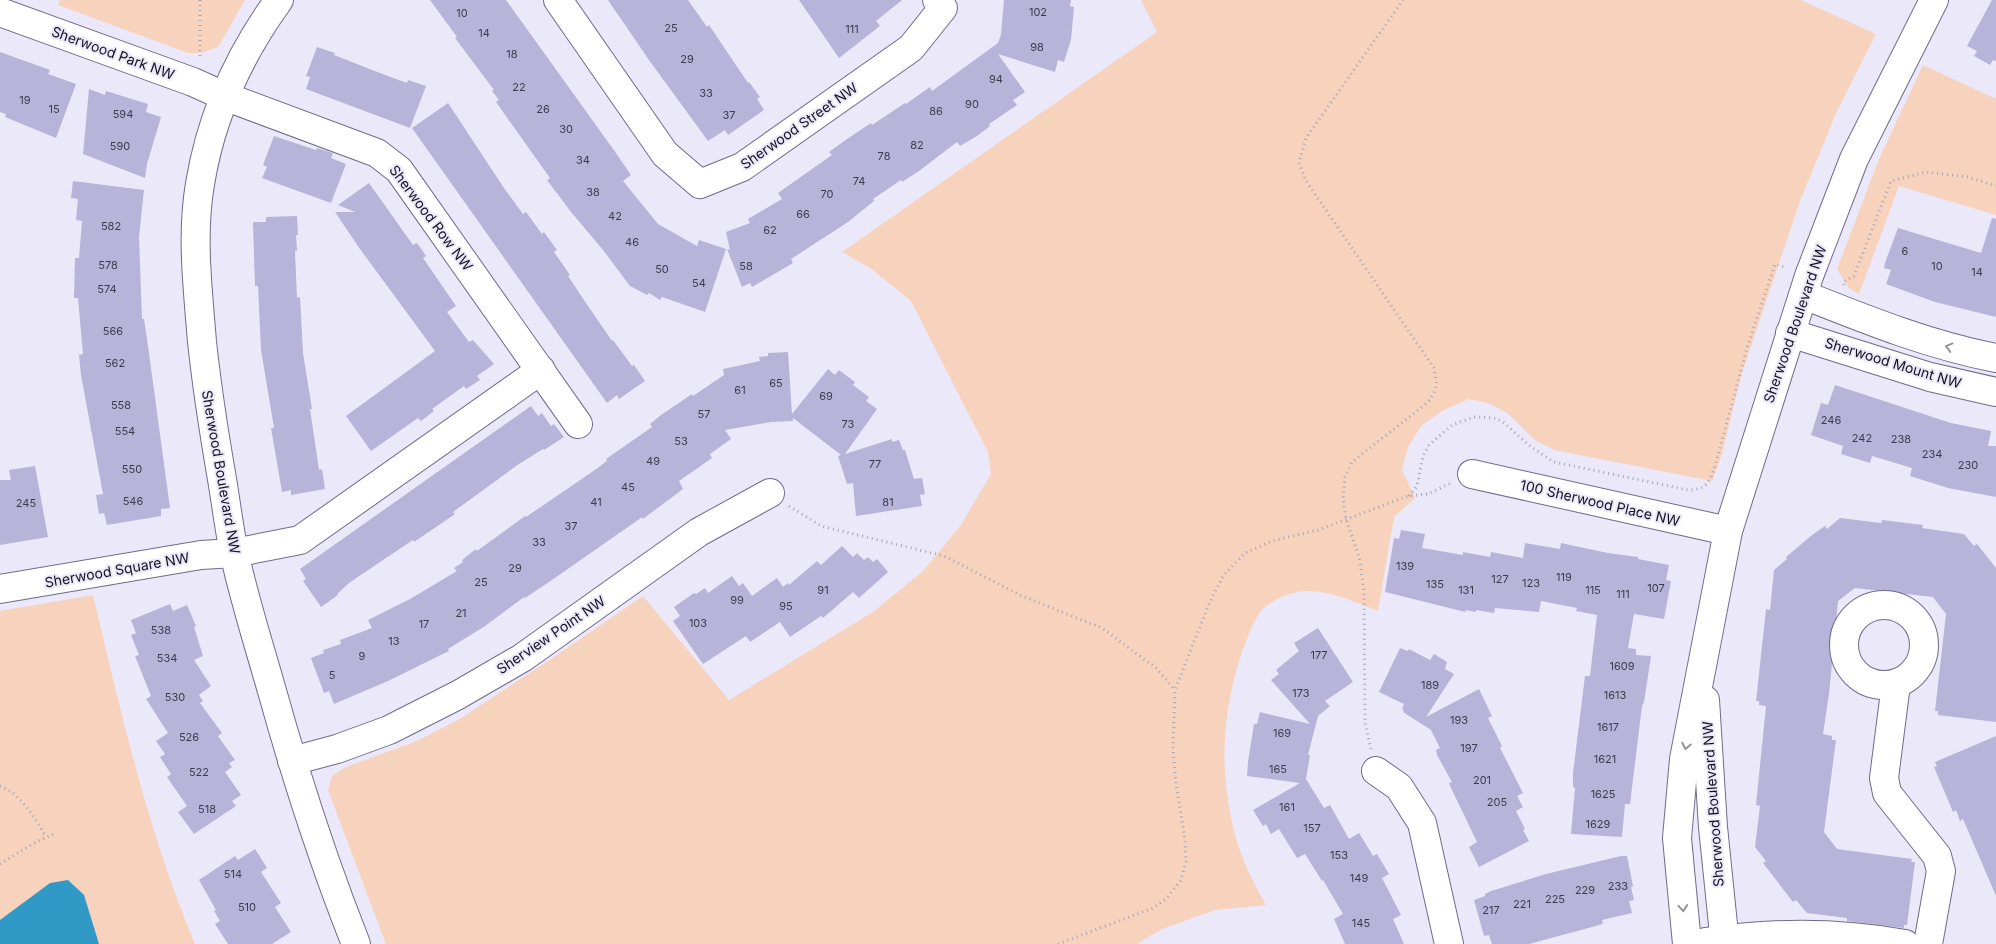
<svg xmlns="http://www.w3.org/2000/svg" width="1996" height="944" font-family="Inter,sans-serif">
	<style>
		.green { fill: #f7d2bd }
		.water { fill: #3099c6 }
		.building { fill: #b8b3d8 }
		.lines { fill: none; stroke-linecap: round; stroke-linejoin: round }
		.minor-casing { stroke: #6f6a8c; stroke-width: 30 }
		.path { stroke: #a7a5b4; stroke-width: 3; stroke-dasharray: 1 4; stroke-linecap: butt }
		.minor { stroke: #fff; stroke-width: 28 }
		.oneway { stroke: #95949a }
		.labels { text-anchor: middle; stroke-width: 4; stroke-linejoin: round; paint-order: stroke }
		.number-label { font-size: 11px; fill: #3d3a4d }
		.street-label { font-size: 14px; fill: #14121f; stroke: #ebe9f9 }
	</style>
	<rect width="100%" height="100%" fill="#ebe9f9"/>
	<g class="green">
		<polygon points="60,0 245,0 218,47 202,53 188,53 58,5"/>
		<path d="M1141 0H1801L1876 34 1837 111 1800 201 1741 376 1722 454 1712 481 1554 450 1535 440 1507 413 1488 403 1468 399 1442 411 1422 425 1408 447 1402 470 1415 498 1394 517 1378 611C1354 602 1331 590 1305 591 1291 592 1270 600 1261 611 1253 622 1248 637 1243 649 1224 704 1219 760 1231 817 1236 848 1251 879 1266 905L1215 910 1162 929 1137 944H386L328 790 332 776 346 767 417 741 458 720 554 657 643 596 729 700 873 612 923 571 961 525 991 474 988 452 911 301 870 268 842 252 1157 32Z"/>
		<polygon points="1923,65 1996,99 1996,215 1899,186 1859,294 1849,288 1837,269 1879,159"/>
		<path d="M93 595C121 713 148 832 195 944H0V611Z"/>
	</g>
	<polygon class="water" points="68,880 84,895 99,944 0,944 0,920 50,883"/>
	<g class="building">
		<polygon points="430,0 506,0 616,153 631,175 623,181 658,224 697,246 699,240 726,249 705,312 662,297 660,300 649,293 647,295 630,286 603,250 571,212 547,180 550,178 496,102 499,100 492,91 494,90 455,38 457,37"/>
		<polygon points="608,0 688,0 707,27 709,25 748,83 749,82 760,97 757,99 764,110 728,135 725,130 708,141 649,60"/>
		<polygon points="799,0 902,0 876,21 880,26 839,58"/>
		<polygon points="1004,0 1071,0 1070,6 1074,7 1071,40 1064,62 1058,60 1055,72 998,54 1025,92 1013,100 1017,105 989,124 990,126 977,136 960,146 957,142 919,171 902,182 901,180 873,199 874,201 848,222 791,259 793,263 752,287 750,283 742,287 727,249 730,250 726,232 750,223 748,219 782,199 778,193 832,155 829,152 847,139 871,123 872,125 905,103 906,104 930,87 932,91 998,43 1001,34"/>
		<polygon points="1992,0 1996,0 1996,61 1993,60 1990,65 1974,56 1977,51 1967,46"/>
		<polygon points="317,47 335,53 334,55 380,73 407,83 408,80 426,86 410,128 306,89 310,77 306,76"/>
		<polygon points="0,52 50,70 48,74 76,84 56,138 5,117 6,114 0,112"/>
		<polygon points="89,89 105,95 106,91 148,104 146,112 161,117 147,164 145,178 83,154"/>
		<polygon points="448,103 504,188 523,214 526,212 542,234 544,232 557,250 554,252 570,275 568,276 586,303 612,341 613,340 632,366 634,365 645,381 619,399 617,395 607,403 412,128"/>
		<polygon points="274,136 316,150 317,148 333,153 331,158 346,164 331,203 262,178 267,167 263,165"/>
		<polygon points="73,181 144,190 139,237 142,319 144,319 148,346 170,508 161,509 161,516 107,525 104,513 99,514 96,495 103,494 81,375 79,355 83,354 78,298 74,298 75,258 79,258 82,221 76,220 78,199 71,198"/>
		<polygon points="369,183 413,245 417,243 426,256 423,258 456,306 447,312 469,342 473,340 494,364 477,376 480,380 466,389 464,386 432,409 434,411 421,421 418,418 371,451 346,416 435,351 360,249 335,212 355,212 338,205"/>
		<polygon points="297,216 298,235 296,235 297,251 295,251 297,298 300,297 303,353 312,409 310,409 319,470 322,469 325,489 291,495 291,490 282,492 271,428 274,428 261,350 258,286 255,286 253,222 266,222 266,217"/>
		<polygon points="1992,218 1996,219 1996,317 1935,302 1886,284 1891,270 1884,268 1885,263 1898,228 1981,253"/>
		<polygon points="788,352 792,414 828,369 835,375 839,370 855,382 853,385 869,397 866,401 877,409 845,454 892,439 892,442 899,440 903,450 905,450 914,479 922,478 925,494 920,495 922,506 856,516 853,483 847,484 838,456 841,455 793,418 793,421 771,422 725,430 731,439 710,454 712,458 679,481 683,489 643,519 642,517 638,520 549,582 525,598 524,597 485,626 448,649 449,651 388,681 334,704 329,691 324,693 311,658 324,653 323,650 341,644 340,640 372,628 368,620 410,599 457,571 454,568 463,562 462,560 476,549 477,551 525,516 526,517 592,472 607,461 606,459 652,427 650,424 661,415 692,394 693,396 724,375 723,369 760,361 759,357 768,356 768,353"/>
		<polygon points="1835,385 1951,423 1991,431 1988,446 1996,446 1996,497 1948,488 1910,476 1912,468 1872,456 1870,463 1841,454 1843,446 1811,435 1821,403 1828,405"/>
		<polygon points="531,406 538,416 542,413 551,426 554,424 564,437 544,450 543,449 516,466 453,512 455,514 414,542 413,540 386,558 349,583 337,594 338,595 321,607 303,581 306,579 300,569"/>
		<polygon points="35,466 48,537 0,545 0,480 11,480 9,470"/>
		<polygon points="1840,518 1881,523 1882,520 1923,525 1922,528 1964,534 1974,546 1977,544 1996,568 1996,722 1938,715 1938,711 1935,711 1946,614 1933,597 1855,588 1838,601 1829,694 1823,734 1832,736 1832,740 1836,740 1824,832 1837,849 1912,859 1911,862 1915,862 1907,925 1904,925 1904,928 1847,921 1847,918 1807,913 1796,900 1793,902 1763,863 1766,861 1755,847 1760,806 1756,805 1766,706 1759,705 1759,701 1756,701 1766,609 1770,610 1774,570 1787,559 1786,557 1812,535 1825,526 1827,529"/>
		<polygon points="1401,530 1425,534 1422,548 1463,555 1463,552 1490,557 1491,552 1523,558 1525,543 1560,549 1561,543 1608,553 1638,557 1638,559 1669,565 1666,580 1671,581 1664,619 1634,614 1628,648 1636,649 1636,655 1651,656 1644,702 1642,706 1630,804 1625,804 1622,837 1571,834 1575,788 1573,787 1573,773 1585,676 1590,676 1597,615 1576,611 1577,608 1541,601 1539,612 1495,608 1494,613 1476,610 1476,612 1466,610 1465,612 1385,592 1394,538 1399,539"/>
		<polygon points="842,546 853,557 857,553 864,560 868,557 873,562 877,559 888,572 859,598 853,592 823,618 821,616 790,637 780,622 750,642 746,636 703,664 673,621 680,616 674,607 694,593 696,594 705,588 708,593 732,576 739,586 743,583 752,596 777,578 783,587 788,583 789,585 817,561 821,565"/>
		<polygon points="170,604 173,611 187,605 196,626 194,627 203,656 194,660 211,686 199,695 203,701 200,703 222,733 218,736 235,760 229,763 232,767 225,772 241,795 232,801 236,806 194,834 178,812 187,806 167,777 171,774 160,757 165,754 156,741 168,733 146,699 151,696 135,656 139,655 131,635 136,633 131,620"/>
		<polygon points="1318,628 1353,682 1325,701 1330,706 1318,716 1308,755 1310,755 1306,779 1324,808 1330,805 1349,839 1359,833 1373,856 1377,854 1389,874 1382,878 1401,915 1393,919 1404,944 1345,944 1334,919 1343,914 1323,880 1322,881 1305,854 1297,858 1279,829 1271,834 1266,824 1263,826 1253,810 1300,783 1247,776 1248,762 1254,724 1257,724 1260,712 1310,724 1271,680 1279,674 1276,670 1299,651 1294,643"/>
		<polygon points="1400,648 1408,651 1409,649 1430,660 1434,654 1447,662 1445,669 1454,674 1426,717 1479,689 1492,716 1488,718 1502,746 1500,748 1523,793 1517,796 1523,807 1516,811 1525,829 1523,830 1529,841 1479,867 1469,847 1477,842 1451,788 1449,783 1452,782 1437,755 1436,750 1440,748 1431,730 1403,712 1404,710 1402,709 1404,704 1379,692"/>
		<polygon points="1996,736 1996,896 1963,819 1960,821 1956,810 1953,812 1934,767 1937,766 1935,762"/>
		<polygon points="255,849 267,868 261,872 281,903 275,907 291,932 272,944 228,944 215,924 220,921 214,911 216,910 199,880 235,856 238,860"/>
		<polygon points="1621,856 1627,856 1633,886 1631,887 1634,900 1629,901 1632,913 1602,920 1603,924 1529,944 1492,944 1489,935 1484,936 1474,900 1485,896 1485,894 1491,891 1546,874"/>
	</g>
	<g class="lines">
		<defs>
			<g id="minor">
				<path d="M279 0C239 55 211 116 200 184 191 236 198 290 202 342 207 388 214 433 222 479 226 503 229 528 234 552 244 599 259 645 272 691 296 777 323 861 356 944"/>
				<polyline points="558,0 665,154 700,184 742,167 911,48 943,8 937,0"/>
				<polyline points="0,12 193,82 224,96 377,153 399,170 578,424"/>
				<path d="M1804 295C1867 320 1929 345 1996 358"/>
				<polyline points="1790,333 1930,377 1996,392"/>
				<polyline points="1472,474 1728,531"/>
				<polyline points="0,589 201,555 234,553 300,540 541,370"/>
				<circle cx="1884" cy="645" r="40"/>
				<polyline points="1896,684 1884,778 1887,793 1937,856 1941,871 1928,944"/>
				<polyline points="1705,700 1713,827 1725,944"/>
				<polyline points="292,761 337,749 389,730 458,695 522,658 699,532 770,493"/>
				<polyline points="1376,771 1399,787 1422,823 1449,944"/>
				<path d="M1705 942C1772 932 1839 932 1905 944"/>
				<polyline points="1687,944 1677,838 1684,759 1728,531 1809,276 1854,159 1934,0"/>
			</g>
		</defs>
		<use href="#minor" class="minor-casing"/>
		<g class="path">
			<polyline points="200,0 200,58"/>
			<polyline points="1844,285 1843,282 1854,276 1891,181 1926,172 1968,177 1996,186"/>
			<path d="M1409 496 1417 486 1423 456 1429 445 1452 425 1474 417 1494 418 1503 422 1531 447 1554 462 1688 490C1705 489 1707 486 1714 470L1747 348 1775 264 1787 268"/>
			<polyline points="789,506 821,526 944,556 1022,596 1102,628 1156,668 1175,690"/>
			<path d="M1371 749 1365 723 1364 590 1359 557 1346 519 1343 499 1345 477 1352 462 1427 403C1438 390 1437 384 1434 368L1306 181 1299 163 1306 138 1403 0"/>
			<path d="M0 786C22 794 35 819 46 837"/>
			<polyline points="0,864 36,842 56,833"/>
			<polyline points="1058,944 1153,908 1167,898 1181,880 1186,862 1185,840 1176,784 1173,748 1175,690 1209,604 1223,576 1245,553 1272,541 1318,530 1408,496 1428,494 1451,483"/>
		</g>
		<use href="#minor" class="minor"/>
	</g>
	<defs><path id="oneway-chevron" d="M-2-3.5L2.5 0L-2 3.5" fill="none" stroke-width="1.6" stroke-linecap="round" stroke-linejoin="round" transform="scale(1.25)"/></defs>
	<g class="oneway">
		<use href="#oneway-chevron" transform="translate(1949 347) rotate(-165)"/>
		<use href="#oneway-chevron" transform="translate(1686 746) rotate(102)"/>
		<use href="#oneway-chevron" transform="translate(1683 908) rotate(85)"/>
	</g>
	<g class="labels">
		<g class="number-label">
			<text x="1038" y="16">102</text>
			<text x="462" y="17">10</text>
			<text x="671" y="32">25</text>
			<text x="852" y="33">111</text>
			<text x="484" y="37">14</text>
			<text x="1037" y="51">98</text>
			<text x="512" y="58">18</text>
			<text x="687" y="63">29</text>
			<text x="996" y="83">94</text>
			<text x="519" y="91">22</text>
			<text x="706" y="97">33</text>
			<text x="25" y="104">19</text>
			<text x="972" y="108">90</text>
			<text x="54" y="113">15</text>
			<text x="543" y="113">26</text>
			<text x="936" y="115">86</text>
			<text x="123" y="118">594</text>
			<text x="729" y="119">37</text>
			<text x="566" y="133">30</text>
			<text x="917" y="149">82</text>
			<text x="120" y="150">590</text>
			<text x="884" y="160">78</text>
			<text x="583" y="164">34</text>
			<text x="859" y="185">74</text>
			<text x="593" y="196">38</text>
			<text x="827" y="198">70</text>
			<text x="803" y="218">66</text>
			<text x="615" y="220">42</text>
			<text x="111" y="230">582</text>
			<text x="770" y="234">62</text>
			<text x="632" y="246">46</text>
			<text x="1905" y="255">6</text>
			<text x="108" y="269">578</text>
			<text x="746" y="270">58</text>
			<text x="1937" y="270">10</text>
			<text x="662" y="273">50</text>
			<text x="1977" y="276">14</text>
			<text x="699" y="287">54</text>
			<text x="107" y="293">574</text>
			<text x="113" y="335">566</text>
			<text x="115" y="367">562</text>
			<text x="776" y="387">65</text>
			<text x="740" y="394">61</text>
			<text x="826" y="400">69</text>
			<text x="121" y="409">558</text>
			<text x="704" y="418">57</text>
			<text x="1831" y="424">246</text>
			<text x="848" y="428">73</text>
			<text x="125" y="435">554</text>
			<text x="1862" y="442">242</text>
			<text x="1901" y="443">238</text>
			<text x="681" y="445">53</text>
			<text x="1932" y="458">234</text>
			<text x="653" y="465">49</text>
			<text x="875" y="468">77</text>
			<text x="1968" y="469">230</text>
			<text x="132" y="473">550</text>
			<text x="628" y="491">45</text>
			<text x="133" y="505">546</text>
			<text x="596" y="506">41</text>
			<text x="888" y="506">81</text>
			<text x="26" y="507">245</text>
			<text x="571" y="530">37</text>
			<text x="539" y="546">33</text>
			<text x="1405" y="570">139</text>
			<text x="515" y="572">29</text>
			<text x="1564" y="581">119</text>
			<text x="1500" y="583">127</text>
			<text x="481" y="586">25</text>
			<text x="1531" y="587">123</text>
			<text x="1435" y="588">135</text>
			<text x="1656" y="592">107</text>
			<text x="823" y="594">91</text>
			<text x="1466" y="594">131</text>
			<text x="1593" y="594">115</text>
			<text x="1623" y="598">111</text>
			<text x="737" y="604">99</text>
			<text x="786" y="610">95</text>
			<text x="461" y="617">21</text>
			<text x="698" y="627">103</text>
			<text x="424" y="628">17</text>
			<text x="161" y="634">538</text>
			<text x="394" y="645">13</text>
			<text x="1319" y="659">177</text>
			<text x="362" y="660">9</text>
			<text x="167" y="662">534</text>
			<text x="1622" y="670">1609</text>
			<text x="332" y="679">5</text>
			<text x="1430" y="689">189</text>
			<text x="1301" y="697">173</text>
			<text x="1615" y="699">1613</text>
			<text x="175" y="701">530</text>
			<text x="1459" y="724">193</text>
			<text x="1608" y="731">1617</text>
			<text x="1282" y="737">169</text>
			<text x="189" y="741">526</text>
			<text x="1469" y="752">197</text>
			<text x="1605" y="763">1621</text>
			<text x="1278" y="773">165</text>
			<text x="199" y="776">522</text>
			<text x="1482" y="784">201</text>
			<text x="1603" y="798">1625</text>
			<text x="1497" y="806">205</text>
			<text x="1287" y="811">161</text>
			<text x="207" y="813">518</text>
			<text x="1598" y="828">1629</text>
			<text x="1312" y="832">157</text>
			<text x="1339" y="859">153</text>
			<text x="233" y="878">514</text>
			<text x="1359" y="882">149</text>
			<text x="1618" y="890">233</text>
			<text x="1585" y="894">229</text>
			<text x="1555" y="903">225</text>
			<text x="1522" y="908">221</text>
			<text x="247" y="911">510</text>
			<text x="1491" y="914">217</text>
			<text x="1361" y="927">145</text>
		</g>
		<g class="street-label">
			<text transform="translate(113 53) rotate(20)" y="5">Sherwood Park NW</text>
			<text transform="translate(799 126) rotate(-35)" y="5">Sherwood Street NW</text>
			<text transform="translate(431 218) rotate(53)" y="5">Sherwood Row NW</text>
			<text transform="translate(1795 324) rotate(-71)" y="5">Sherwood Boulevard NW</text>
			<text transform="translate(1893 363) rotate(17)" y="5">Sherwood Mount NW</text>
			<text transform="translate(221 472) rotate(80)" y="5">Sherwood Boulevard NW</text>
			<text transform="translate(1600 503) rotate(13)" y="5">100 Sherwood Place NW</text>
			<text transform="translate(117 570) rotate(-10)" y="5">Sherwood Square NW</text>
			<text transform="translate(551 635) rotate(-34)" y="5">Sherview Point NW</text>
			<text transform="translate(1713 804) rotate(-94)" y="5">Sherwood Boulevard NW</text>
		</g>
	</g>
</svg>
